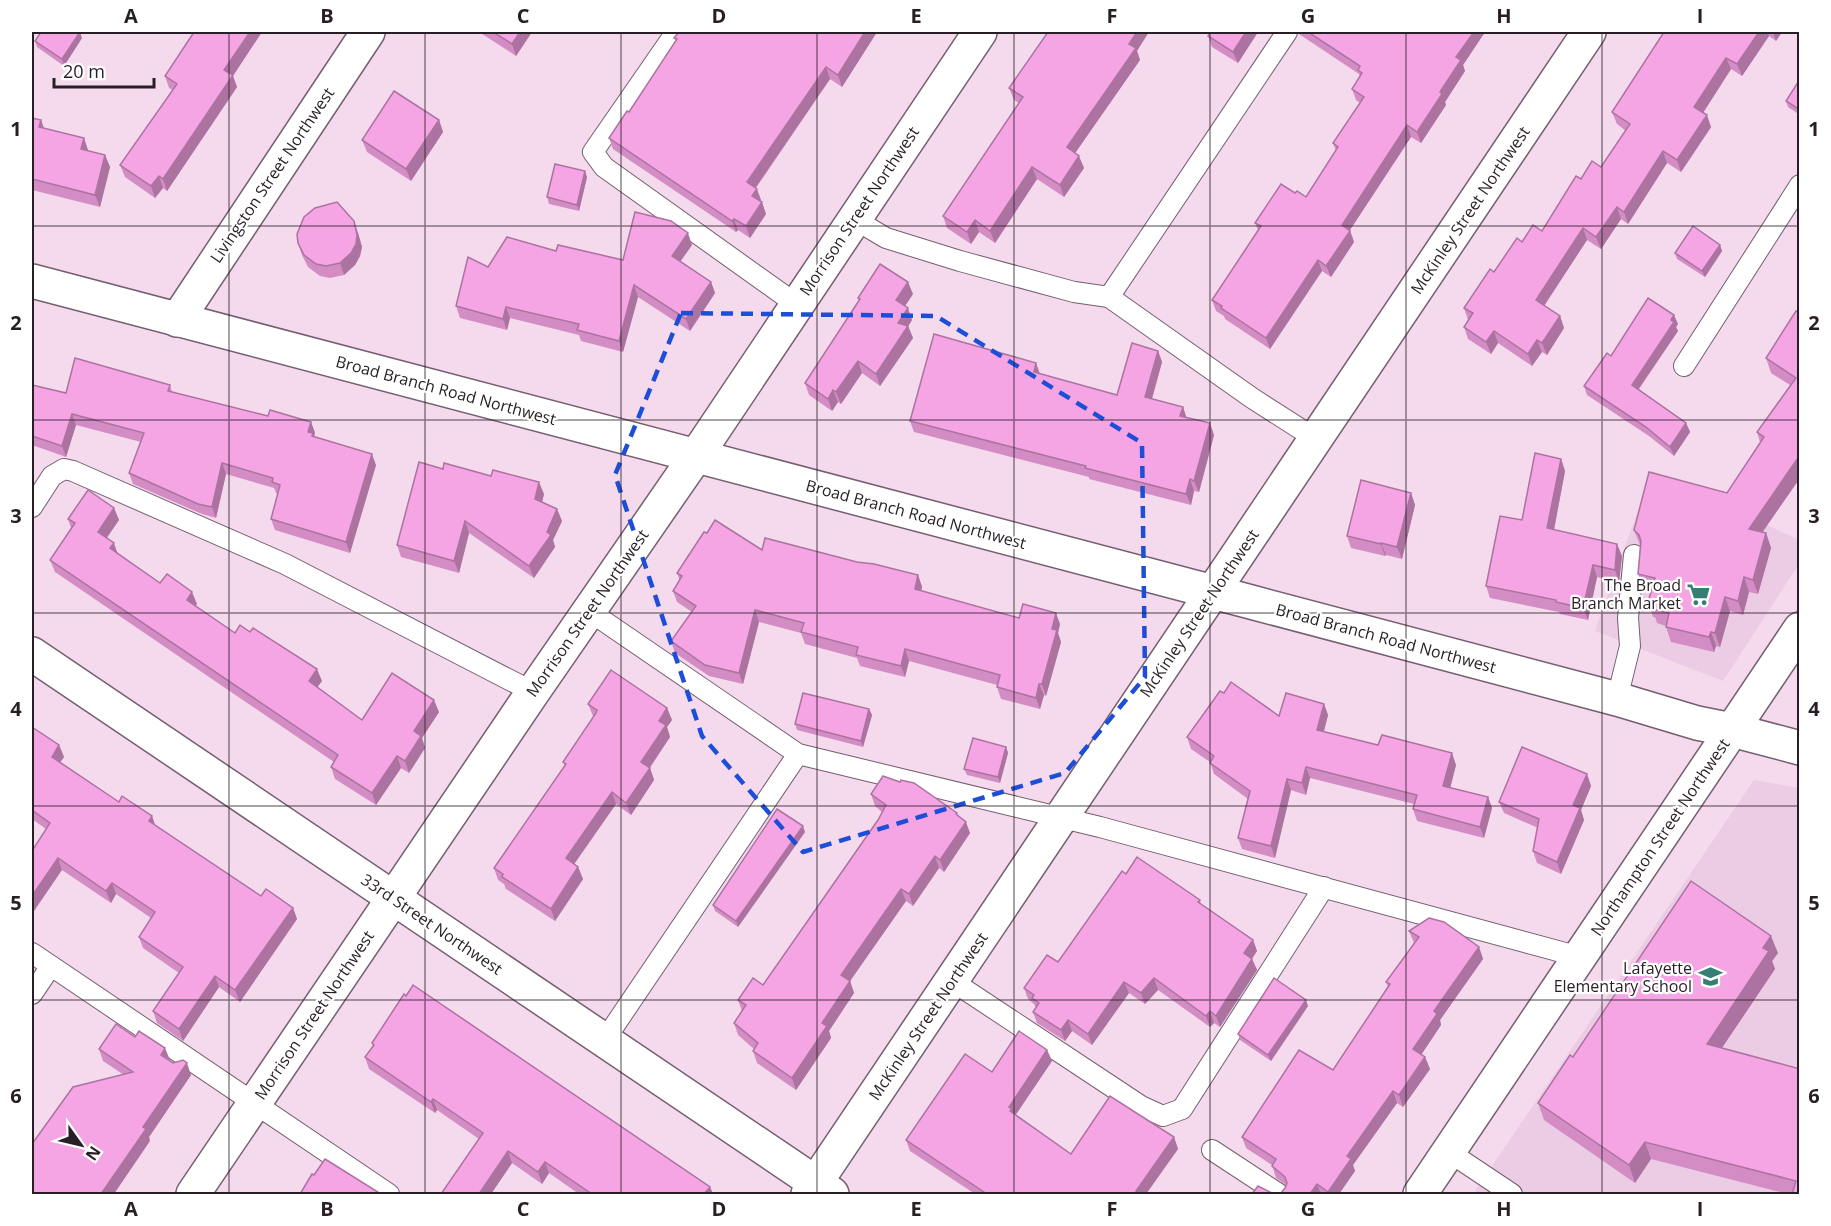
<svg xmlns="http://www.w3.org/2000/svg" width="1831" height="1226" font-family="'Open Sans',sans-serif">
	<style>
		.built { fill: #eccbe4 }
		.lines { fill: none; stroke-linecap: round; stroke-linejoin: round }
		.service-casing { stroke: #745e6f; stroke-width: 22 }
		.minor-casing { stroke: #745e6f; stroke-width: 36 }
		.service { stroke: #fff; stroke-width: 20 }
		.minor { stroke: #fff; stroke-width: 33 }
		.wall { fill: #d38dc4 }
		.shaded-wall { fill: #ac73a0 }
		.building { fill: #f5a4e4; stroke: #ac73a0; stroke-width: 1.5 }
		.marked { fill: none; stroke: #1d4ed8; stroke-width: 4.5; stroke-dasharray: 12 8; stroke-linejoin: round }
		.grid { fill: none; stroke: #281e25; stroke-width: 1.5; stroke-opacity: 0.55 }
		.labels { text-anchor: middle; stroke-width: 4.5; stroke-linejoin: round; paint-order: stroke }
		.street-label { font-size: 16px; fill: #281e25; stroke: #fff }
		.poi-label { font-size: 16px; fill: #281e25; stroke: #fff; text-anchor: end }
		.neatline { fill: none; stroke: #281e25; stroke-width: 2 }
		.grid-label { font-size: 20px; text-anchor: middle; font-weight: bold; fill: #281e25 }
	</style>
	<rect width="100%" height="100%" fill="#f5daee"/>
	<g class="built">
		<polygon points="1652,471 1799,540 1799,564 1723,681 1595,631"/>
		<polygon points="1754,780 1799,788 1799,1194 1473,1194"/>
	</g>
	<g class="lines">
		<defs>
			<g id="service">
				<polyline points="676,32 593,152 604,167 796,304"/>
				<polyline points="854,219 886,238 960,261 1074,292 1109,297 1287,32"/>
				<polyline points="1109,297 1252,398 1316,439"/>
				<polyline points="1684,366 1800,185"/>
				<polyline points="32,507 52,476 64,469 73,471 285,564 533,692"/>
				<polyline points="589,611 798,754 1100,827 1580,957"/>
				<polyline points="1617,699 1630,646 1628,618 1634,555"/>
				<polyline points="32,953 389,1194"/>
				<polyline points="952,981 1141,1106 1163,1116 1182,1109 1324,887"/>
				<polyline points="32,994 51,966"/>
				<polyline points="604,1041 798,754"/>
				<polyline points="1212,1150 1279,1194"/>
				<polyline points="1449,1152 1512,1194"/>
			</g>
			<g id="minor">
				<polyline points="32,281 1251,602 1617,699 1697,723 1732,730 1800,748"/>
				<polyline points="177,320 368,32"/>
				<polyline points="32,654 832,1194"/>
				<polyline points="193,1194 533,692 696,456 980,32"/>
				<polyline points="808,1194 1589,32"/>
				<polyline points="1420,1194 1800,629"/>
			</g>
		</defs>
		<use href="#service" class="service-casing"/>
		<use href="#minor" class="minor-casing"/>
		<use href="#service" class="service"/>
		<use href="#minor" class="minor"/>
	</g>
	<g class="wall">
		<polygon points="479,32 532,32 516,56"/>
		<polygon points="877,32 842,87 830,79 756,188 766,214 750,238 738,230 736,232 613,149 609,138 629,112 676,41 674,38"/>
		<polygon points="1211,32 1258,32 1238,63 1212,47 1208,36"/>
		<polygon points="1298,32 1485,32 1463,65 1465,71 1445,102 1446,105 1421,143 1411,137 1350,230 1354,242 1331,277 1322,271 1270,349 1225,319 1224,316 1216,311 1212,300 1258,230 1255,223 1295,193 1306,197 1336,151 1333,143 1360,103 1356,100 1352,89 1360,77 1359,74 1299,34"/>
		<polygon points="1664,32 1782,32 1776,41 1769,36 1742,76 1731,69 1703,113 1711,127 1681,172 1667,163 1628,224 1621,219 1601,249 1587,240 1544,306 1560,316 1564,328 1547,355 1542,352 1532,366 1498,343 1491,354 1468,339 1464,327 1468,320 1464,308 1522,242 1542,231 1581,179 1601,167 1626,131 1617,124 1612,112"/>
		<polygon points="82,38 64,66 37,47 35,41"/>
		<polygon points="1137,51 1140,60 1075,153 1084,168 1064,197 1037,179 995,243 979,232 971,244 947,228 943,216 1019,103 1014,100 1009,88"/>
		<polygon points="165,76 233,76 237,87 167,191 163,188 155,198 125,177 120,165 173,90 169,88"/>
		<polygon points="1800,79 1800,115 1788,107 1786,101"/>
		<polygon points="32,118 41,120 44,128 88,151 105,155 110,167 100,207 32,190"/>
		<polygon points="439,120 443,132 411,181 367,152 362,140"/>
		<polygon points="587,177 579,211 549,204 547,197"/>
		<polygon points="358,233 362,247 360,256 355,265 344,275 330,278 320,276 308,267 302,255 298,243"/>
		<polygon points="692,245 681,261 711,282 715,293 690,331 638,297 623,352 581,341 579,335 510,318 507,330 460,318 456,306 488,267 623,260"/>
		<polygon points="1720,245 1722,251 1705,277 1677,259 1675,253"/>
		<polygon points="913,294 905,306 912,320 908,326 913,338 880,386 862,373 841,404 838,402 832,411 809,395 805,383 859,301 858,298"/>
		<polygon points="1800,313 1800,478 1762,532 1766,533 1771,548 1758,594 1749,592 1743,615 1730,611 1720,647 1716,646 1714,652 1671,642 1666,627 1666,626 1657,623 1655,617 1653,617 1648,602 1651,590 1643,588 1638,574 1640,545 1634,530 1727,493 1760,442 1757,432 1790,385 1771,373 1766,358"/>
		<polygon points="1678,324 1676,327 1678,331 1639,389 1686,423 1690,432 1674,456 1649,436 1587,395 1584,386 1611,356"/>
		<polygon points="1158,351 1162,362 1152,399 1183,407 1186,417 1214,435 1199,492 1194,491 1191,505 1089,479 1089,477 914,432 910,421 1036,363 1040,374 1117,395"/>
		<polygon points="32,385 66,393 170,385 172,392 268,416 311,422 315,433 314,437 376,465 350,553 275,530 271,519 278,494 276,493 274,488 226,474 216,518 202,514 133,484 129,473 141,442 76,425 66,457 32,445"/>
		<polygon points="1561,459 1565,471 1554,530 1622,556 1619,582 1597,577 1588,620 1560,614 1559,612 1490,598 1486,586 1522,520"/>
		<polygon points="443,469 544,494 542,502 557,509 562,521 553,540 555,547 534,578 469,533 459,573 401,557 397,545"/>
		<polygon points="1411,493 1415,505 1402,559 1386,555 1385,556 1351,548 1347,536"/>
		<polygon points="114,508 119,520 107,538 118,553 160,583 197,604 195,606 235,633 322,681 317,687 362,720 439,712 422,738 425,748 409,773 401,768 376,805 335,779 331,767 334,762 55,572 50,560 71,528 68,519"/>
		<polygon points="707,533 762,550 857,562 918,575 922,587 921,591 1019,618 1060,624 1058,633 1061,642 1046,696 1044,695 1040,709 1001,699 997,687 997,685 909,661 905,677 860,666 857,658 805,644 801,633 759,622 743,684 709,676 675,653 671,641 692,612 677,602 673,591 680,581 677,573"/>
		<polygon points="1224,693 1279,716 1324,704 1328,715 1324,732 1456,765 1450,787 1488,797 1492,808 1484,838 1417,821 1413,809 1414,804 1310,778 1306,795 1291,790 1275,858 1242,849 1238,838 1248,799 1214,774 1210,762 1191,749 1187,737"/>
		<polygon points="588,704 667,708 672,720 667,727 670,737 650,768 654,780 631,815 616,804 574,864 578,867 583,879 555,921 506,889 504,884 498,880 494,868 565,766 563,762 594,717 593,716"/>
		<polygon points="869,709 872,715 863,747 797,730 795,724"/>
		<polygon points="32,727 59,745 64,757 60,762 119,802 152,816 155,825 261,896 293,908 297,919 240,1002 219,987 183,1041 157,1023 153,1011 179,973 143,948 139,937 151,918 116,894 111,903 62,870 46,829 32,819"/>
		<polygon points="1006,747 1008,753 1000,783 967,775 964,769"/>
		<polygon points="1587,774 1591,786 1581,810 1584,820 1561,874 1537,863 1533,851 1538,828 1504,813 1499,802"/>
		<polygon points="871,794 958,816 970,833 944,872 939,868 913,906 906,901 850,981 854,993 829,1031 831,1038 796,1090 757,1063 753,1051 754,1049 738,1035 734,1023 742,1011 738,1000 763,985 878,820 882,812 875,806"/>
		<polygon points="805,832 738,927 715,911 713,905"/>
		<polygon points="1126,874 1200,900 1201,904 1253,940 1257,951 1252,959 1257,970 1220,1027 1214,1023 1210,1027 1158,990 1145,1004 1129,993 1092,1045 1072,1031 1065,1041 1037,1023 1033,1012 1036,1008 1034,1004 1028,999 1024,988 1058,962"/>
		<polygon points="1409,931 1479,947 1483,959 1440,1020 1441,1025 1421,1055 1425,1057 1430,1069 1403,1107 1397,1103 1353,1165 1355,1171 1339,1194 1252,1194 1274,1194 1281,1193 1285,1188 1286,1185 1276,1178 1272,1165 1246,1148 1242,1137 1333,1070 1388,987 1386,982 1414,943"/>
		<polygon points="1778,953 1772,961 1775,969 1722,1048 1800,1069 1800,1194 1788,1194 1651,1159 1635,1183 1544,1120 1538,1103 1573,1057"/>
		<polygon points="1308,1006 1271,1061 1240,1040 1238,1034"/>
		<polygon points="372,1043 710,1187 713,1194 579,1194 549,1173 542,1184 512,1163 491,1194 441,1194 479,1139 437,1110 435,1113 369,1069 365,1057 373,1046"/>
		<polygon points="99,1049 170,1060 191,1075 149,1137 150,1141 124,1075 103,1061"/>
		<polygon points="1047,1050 1052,1061 1015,1115 1071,1154 1174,1137 1178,1149 1146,1194 975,1194 910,1151 906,1140 992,1072"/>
	</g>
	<g class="shaded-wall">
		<polygon points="80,32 82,38 64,66 62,59"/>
		<polygon points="250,32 262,32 233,76 237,87 167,191 163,179 224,70"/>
		<polygon points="520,32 532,32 516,56 512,44"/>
		<polygon points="865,32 877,32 842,87 838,75"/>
		<polygon points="1137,32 1149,32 1137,51 1140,60 1071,159 1067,147"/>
		<polygon points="1246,32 1258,32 1238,63 1233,52"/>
		<polygon points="1474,32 1485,32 1463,65 1465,71 1445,102 1446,105 1421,143 1417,132 1440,92 1456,57"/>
		<polygon points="1759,32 1767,32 1769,36 1742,76 1737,64"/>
		<polygon points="1773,32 1782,32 1776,41"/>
		<polygon points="1726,58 1731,69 1699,119 1694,107"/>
		<polygon points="826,67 830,79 751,194 747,182"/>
		<polygon points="1707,115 1711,127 1681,172 1677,160"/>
		<polygon points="41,120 45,132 39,127"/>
		<polygon points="439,120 443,132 411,181 406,169"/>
		<polygon points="1407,125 1411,137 1346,236 1342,225"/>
		<polygon points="84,138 88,150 86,161 81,149"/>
		<polygon points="1663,151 1667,163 1628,224 1624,212"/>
		<polygon points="105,155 110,167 100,207 95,195"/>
		<polygon points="1079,156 1084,168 1064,197 1060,185"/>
		<polygon points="1032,167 1037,179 995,243 990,231"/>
		<polygon points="585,171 587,177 579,211 577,205"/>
		<polygon points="159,176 163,188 155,198 151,186"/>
		<polygon points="757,189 761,200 756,208 752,196"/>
		<polygon points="762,202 766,214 750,238 746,226"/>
		<polygon points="1617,207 1621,219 1601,249 1596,237"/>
		<polygon points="734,219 738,230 736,232 732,221"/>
		<polygon points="975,220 979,232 971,244 967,232"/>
		<polygon points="354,221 358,233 362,247 360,256 355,265 344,275 340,263"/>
		<polygon points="1583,228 1587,240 1540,312 1536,300"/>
		<polygon points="1350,231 1354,242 1331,277 1326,266"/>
		<polygon points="688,233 692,245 676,267 672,256"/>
		<polygon points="1720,245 1722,251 1705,277 1702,271"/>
		<polygon points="1318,260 1322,271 1270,349 1266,338"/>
		<polygon points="711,282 715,293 690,331 686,319"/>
		<polygon points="908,282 913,294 901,312 896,300"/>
		<polygon points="634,285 638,297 623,352 619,341"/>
		<polygon points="506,307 510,318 507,330 503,319"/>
		<polygon points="908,308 912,320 907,328 908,326 913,338 880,386 876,374 898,323"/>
		<polygon points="1674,315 1678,324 1676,327 1678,331 1635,394 1632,385"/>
		<polygon points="1560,316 1564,328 1547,355 1542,343"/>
		<polygon points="1494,331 1498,343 1491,354 1486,342"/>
		<polygon points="1537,340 1542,352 1532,366 1528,354"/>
		<polygon points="1158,351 1162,362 1149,409 1145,397"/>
		<polygon points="858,361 862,373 841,404 836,392"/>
		<polygon points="1036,363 1040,375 1034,372"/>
		<polygon points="833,390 838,402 832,411 828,399"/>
		<polygon points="1183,407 1187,419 1180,416"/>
		<polygon points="72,414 76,425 66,457 62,446"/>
		<polygon points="311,422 315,433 314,435 317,444 308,432"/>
		<polygon points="1210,423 1214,435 1199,492 1194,481"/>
		<polygon points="1686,423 1690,432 1674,456 1670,447"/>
		<polygon points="32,447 34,454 32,457"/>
		<polygon points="372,454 376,465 350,553 346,542"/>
		<polygon points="1800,455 1800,478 1755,543 1749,529"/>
		<polygon points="1561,459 1565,471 1552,540 1547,528"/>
		<polygon points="222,463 226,474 216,518 212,507"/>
		<polygon points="1190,479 1194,491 1191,505 1186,494"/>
		<polygon points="539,482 544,494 540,511 535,499"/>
		<polygon points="1411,493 1415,505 1402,559 1397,547"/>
		<polygon points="114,508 119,520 102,544 98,532"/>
		<polygon points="557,509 562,521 553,540 555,547 534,578 529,566"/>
		<polygon points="465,521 469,533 459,573 454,561"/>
		<polygon points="1766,533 1771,548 1758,594 1753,580"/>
		<polygon points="114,543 118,555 110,548"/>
		<polygon points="1381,543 1386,555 1385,556 1381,544"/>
		<polygon points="1617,544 1622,556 1619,582 1615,570"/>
		<polygon points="1593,565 1597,577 1588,620 1583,608"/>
		<polygon points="918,575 922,587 919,600 915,589"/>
		<polygon points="1744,577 1749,592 1743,615 1738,601"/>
		<polygon points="192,592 197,604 191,612 187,600"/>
		<polygon points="1725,597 1730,611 1720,647 1715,633"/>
		<polygon points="755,610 759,622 743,684 739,673"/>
		<polygon points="1056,613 1060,624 1058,633 1061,642 1046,696 1042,684 1052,629"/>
		<polygon points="1711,632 1716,646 1714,652 1709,637"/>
		<polygon points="905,649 909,661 905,677 901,666"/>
		<polygon points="317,669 322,681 313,693 309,681"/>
		<polygon points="1039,684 1044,695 1040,709 1036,698"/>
		<polygon points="434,700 439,712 422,738 425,748 409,773 405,761 414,731"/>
		<polygon points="1324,704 1328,715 1321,741 1317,730"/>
		<polygon points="667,708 672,720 667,727 670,737 645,774 641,762 659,721"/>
		<polygon points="869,709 872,715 863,747 861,741"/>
		<polygon points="59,745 64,757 56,768 52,757"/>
		<polygon points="1006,747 1008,753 1000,783 998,777"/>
		<polygon points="1452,753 1456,765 1448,797 1443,786"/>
		<polygon points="397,756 401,768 376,805 372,793"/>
		<polygon points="1306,767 1310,778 1306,795 1302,783"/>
		<polygon points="650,768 654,780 631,815 626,803"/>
		<polygon points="1587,774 1591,786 1581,810 1584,820 1561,874 1557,862 1573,805"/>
		<polygon points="1287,779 1291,790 1275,858 1271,846"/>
		<polygon points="612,792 616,804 570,870 566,858"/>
		<polygon points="1488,797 1492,808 1484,838 1480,827"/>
		<polygon points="152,816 156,828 149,821"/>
		<polygon points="966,822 970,833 944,872 940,860"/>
		<polygon points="803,826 805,832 738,927 736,921"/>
		<polygon points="935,856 939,868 913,906 909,894"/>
		<polygon points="58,858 62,870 32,914 32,896"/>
		<polygon points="578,867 583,879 555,921 551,909"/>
		<polygon points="112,883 116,894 111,903 106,891"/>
		<polygon points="901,889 906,901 850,981 854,993 829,1031 831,1038 796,1090 792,1078 822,1023 841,975"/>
		<polygon points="293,908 297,919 240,1002 235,990"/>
		<polygon points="1771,936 1778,953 1772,961 1775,969 1713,1061 1707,1044 1763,948"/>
		<polygon points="1253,940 1257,951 1248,964 1244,953"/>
		<polygon points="1479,947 1483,959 1440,1020 1441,1025 1417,1061 1413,1049 1434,1011"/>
		<polygon points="1252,959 1257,970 1220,1027 1216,1016"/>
		<polygon points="215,976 219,987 183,1041 179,1029"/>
		<polygon points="1154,978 1158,990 1145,1004 1141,993"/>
		<polygon points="1124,982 1129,993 1092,1045 1088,1034"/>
		<polygon points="1306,1000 1308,1006 1271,1061 1268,1055"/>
		<polygon points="1210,1011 1214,1023 1210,1027 1206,1016"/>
		<polygon points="1068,1020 1072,1031 1065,1041 1061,1030"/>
		<polygon points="165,1048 170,1060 161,1055"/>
		<polygon points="1047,1050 1052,1061 1015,1116 1015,1123 1009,1107"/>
		<polygon points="1425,1057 1430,1069 1403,1107 1399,1095"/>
		<polygon points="187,1063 191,1075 149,1137 150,1141 114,1194 101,1194 143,1127"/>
		<polygon points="1393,1091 1397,1103 1353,1165 1355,1171 1339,1194 1329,1194 1328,1192 1347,1156"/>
		<polygon points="433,1099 437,1110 435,1113 431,1102"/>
		<polygon points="1174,1137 1178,1149 1146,1194 1138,1194 1136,1191"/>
		<polygon points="1645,1142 1651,1159 1635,1183 1629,1165"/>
		<polygon points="508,1151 512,1163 491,1194 479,1194"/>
		<polygon points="545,1162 549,1173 542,1184 538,1172"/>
		<polygon points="1317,1184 1321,1194 1310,1194 1316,1186"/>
		<polygon points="710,1187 713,1194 704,1194"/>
	</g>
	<g class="building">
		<polygon points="41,32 80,32 62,59 35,41"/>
		<polygon points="194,32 250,32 224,70 233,75 163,179 159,176 151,186 120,165 177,84 165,76"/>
		<polygon points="493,32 520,32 512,44"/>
		<polygon points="679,32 865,32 838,75 826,67 747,182 757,189 752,196 762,202 746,226 734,219 732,221 609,138 627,111 629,112 677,39 674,38"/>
		<polygon points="1048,32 1137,32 1129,44 1136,48 1067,147 1079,156 1060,185 1032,167 990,231 975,220 967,232 943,216 1023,97 1009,88"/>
		<polygon points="1211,32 1246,32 1233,52 1208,36"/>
		<polygon points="1308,32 1474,32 1456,57 1461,60 1440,92 1442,94 1417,132 1407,125 1342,225 1350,231 1326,266 1318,260 1266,338 1221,308 1222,306 1212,300 1261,226 1255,223 1281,184 1295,193 1297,191 1306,197 1338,147 1333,143 1364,97 1352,89 1362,73 1358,70 1360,66"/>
		<polygon points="1664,32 1759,32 1737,64 1726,58 1694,107 1707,115 1677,160 1663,151 1624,212 1617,207 1596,237 1583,228 1536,300 1560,316 1542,343 1537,340 1528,354 1494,331 1486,342 1464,327 1473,313 1464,308 1490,269 1494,272 1517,238 1522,242 1533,225 1542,231 1576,176 1581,179 1592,161 1601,167 1630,124 1612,112"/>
		<polygon points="1800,79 1800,110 1786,101"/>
		<polygon points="394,91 439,120 406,169 362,140"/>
		<polygon points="32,118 41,120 39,127 84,138 81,149 105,155 95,195 32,179"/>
		<polygon points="555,164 585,171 577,205 547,197"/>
		<polygon points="337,202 354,221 357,235 356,244 351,253 340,263 326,266 316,264 304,255 298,243 297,234 304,217 315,208"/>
		<polygon points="635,212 671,221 688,233 672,256 711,282 686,319 634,285 619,341 577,330 579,324 506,307 503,319 456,306 468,257 488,267 507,237 556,251 558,245 623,260"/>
		<polygon points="1693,226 1720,245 1702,271 1675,253"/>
		<polygon points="880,264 908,282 896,300 908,308 898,323 908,326 876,374 858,361 836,392 833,390 828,399 805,383 860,299 858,298"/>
		<polygon points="1648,298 1674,315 1671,320 1674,322 1632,385 1686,423 1670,447 1646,427 1584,386 1607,353 1611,356"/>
		<polygon points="1796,311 1800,313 1800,455 1749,529 1766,533 1753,580 1744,577 1738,601 1725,597 1715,633 1711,632 1709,637 1666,627 1669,613 1652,609 1653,604 1648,602 1655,578 1638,574 1641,541 1639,535 1634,530 1649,472 1727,493 1764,437 1757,432 1796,378 1766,358"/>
		<polygon points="934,334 1036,363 1034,372 1117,395 1132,343 1158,351 1145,397 1183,407 1180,416 1210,423 1194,481 1190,479 1186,494 1085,468 1086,466 910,421"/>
		<polygon points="75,358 170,385 168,391 268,416 270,410 311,422 308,432 313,433 312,436 372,454 346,542 271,519 280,485 272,482 273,478 222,463 212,507 198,504 129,473 144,433 72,414 62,446 32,436 32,385 66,393"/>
		<polygon points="1535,453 1561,459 1547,528 1617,544 1615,570 1593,565 1583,608 1556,602 1556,600 1486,586 1500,516 1522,520"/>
		<polygon points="419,462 443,469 444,463 491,476 493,470 539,482 535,499 557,509 547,532 551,535 529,566 465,521 454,561 397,545"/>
		<polygon points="1361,480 1411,493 1397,547 1381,543 1381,544 1347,536"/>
		<polygon points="88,490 114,508 98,532 114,543 110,548 160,583 167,574 192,592 187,600 235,633 240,625 250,632 253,628 317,669 309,681 362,720 392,673 434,700 414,731 421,736 405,761 397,756 372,793 331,767 338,755 50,560 75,523 68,519"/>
		<polygon points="715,520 762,550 765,538 857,562 874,564 918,575 915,589 1019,618 1023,604 1056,613 1052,629 1057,630 1042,684 1039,684 1036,698 997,687 1000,675 905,649 901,666 856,655 858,647 801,632 804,623 755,610 739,673 705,665 671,641 696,606 673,591 682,576 677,573 704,532 707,533"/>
		<polygon points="611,670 667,708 659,721 666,725 641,762 650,768 626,803 612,792 566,858 578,867 551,909 502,877 503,874 494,868 566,764 563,762 596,713 597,710 588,704"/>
		<polygon points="1231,682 1279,716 1286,693 1324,704 1317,730 1378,745 1382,735 1452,753 1443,786 1488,797 1480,827 1413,809 1417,795 1306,767 1302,783 1287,779 1271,846 1238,838 1250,791 1210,763 1214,756 1187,737 1220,691 1224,693"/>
		<polygon points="803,693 869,709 861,741 795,724"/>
		<polygon points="32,727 59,745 52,757 119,802 122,796 152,816 149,821 261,896 266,889 293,908 235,990 215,976 179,1029 153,1011 183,967 139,937 155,912 112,883 106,891 58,858 32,896 32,851 50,823 32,810"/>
		<polygon points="973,738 1006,747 998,777 964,769"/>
		<polygon points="1522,747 1587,774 1573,805 1580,808 1557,862 1533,851 1539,819 1499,802"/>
		<polygon points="883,776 900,782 901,780 914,783 957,813 956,814 966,822 940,860 935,856 909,894 901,889 841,975 850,981 822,1023 827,1026 792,1078 753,1051 758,1043 734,1023 746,1005 738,1000 753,978 763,985 878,820 886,805 871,794"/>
		<polygon points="777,809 803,826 736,921 713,905"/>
		<polygon points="1137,857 1200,900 1198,902 1253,940 1244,953 1252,959 1216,1016 1210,1011 1206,1016 1154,978 1141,993 1124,982 1088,1034 1068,1020 1061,1030 1033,1012 1039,1003 1032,998 1034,995 1024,988 1047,955 1058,962 1122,871 1126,874"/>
		<polygon points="1691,881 1771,936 1763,948 1769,951 1707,1044 1800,1069 1800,1194 1792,1194 1796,1181 1645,1142 1629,1165 1538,1103 1570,1055 1573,1057"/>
		<polygon points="1429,918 1444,922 1479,947 1434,1011 1437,1014 1413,1049 1425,1057 1399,1095 1393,1091 1347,1156 1351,1159 1328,1192 1317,1184 1310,1194 1252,1194 1258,1186 1274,1194 1281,1193 1285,1188 1287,1183 1285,1177 1272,1166 1276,1159 1242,1137 1299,1050 1333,1070 1390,984 1386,982 1419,937 1409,931"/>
		<polygon points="1274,978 1306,1000 1268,1055 1238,1034"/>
		<polygon points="413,985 710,1187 704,1194 592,1194 545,1162 538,1172 508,1151 479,1194 441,1194 483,1133 433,1099 431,1102 365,1057 374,1045 372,1043 404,994 406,996"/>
		<polygon points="116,1024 135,1037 139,1031 165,1048 161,1055 173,1063 183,1060 187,1063 143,1127 146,1129 101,1194 32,1194 32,1144 73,1087 133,1072 99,1049"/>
		<polygon points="1019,1031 1047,1050 1009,1107 1012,1109 1010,1111 1071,1154 1110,1096 1174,1137 1136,1191 1142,1194 987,1194 906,1140 965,1054 992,1072"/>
		<polygon points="325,1159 381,1194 300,1194 312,1174 314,1175"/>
	</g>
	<path class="marked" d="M681 313 936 316 1142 443 1145 677 1065 773 803 852 702 736 615 475Z"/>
	<path class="grid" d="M229 32V1194M425 32V1194M621 32V1194M817 32V1194M1014 32V1194M1210 32V1194M1406 32V1194M1602 32V1194M32 226H1800M32 420H1800M32 613H1800M32 806H1800M32 1000H1800"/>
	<defs>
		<symbol id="supermarket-bare" viewBox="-9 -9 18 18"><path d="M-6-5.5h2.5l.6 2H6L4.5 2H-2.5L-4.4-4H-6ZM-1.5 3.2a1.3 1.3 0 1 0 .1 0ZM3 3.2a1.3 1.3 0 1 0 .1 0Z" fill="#367d74" stroke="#fff" stroke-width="2.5" paint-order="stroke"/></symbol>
		<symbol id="school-bare" viewBox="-9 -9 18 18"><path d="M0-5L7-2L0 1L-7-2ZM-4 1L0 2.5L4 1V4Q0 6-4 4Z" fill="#367d74" stroke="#fff" stroke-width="2.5" paint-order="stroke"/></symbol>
	</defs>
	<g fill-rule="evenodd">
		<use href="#supermarket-bare" x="1682" y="578" width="33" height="33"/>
		<use href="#school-bare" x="1694" y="960" width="33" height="33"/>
	</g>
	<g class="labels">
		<g class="street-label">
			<text transform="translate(272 175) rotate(-56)" y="6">Livingston Street Northwest</text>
			<text transform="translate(1470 210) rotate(-56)" y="6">McKinley Street Northwest</text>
			<text transform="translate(859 211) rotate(-56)" y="6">Morrison Street Northwest</text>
			<text transform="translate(446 390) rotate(15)" y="6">Broad Branch Road Northwest</text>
			<text transform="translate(916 514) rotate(15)" y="6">Broad Branch Road Northwest</text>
			<text transform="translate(587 613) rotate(-55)" y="6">Morrison Street Northwest</text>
			<text transform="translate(1199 613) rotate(-56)" y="6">McKinley Street Northwest</text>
			<text transform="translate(1386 638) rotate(15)" y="6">Broad Branch Road Northwest</text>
			<text transform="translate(1660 837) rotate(-56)" y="6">Northampton Street Northwest</text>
			<text transform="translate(432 924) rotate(34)" y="6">33rd Street Northwest</text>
			<text transform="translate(314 1015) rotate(-56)" y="6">Morrison Street Northwest</text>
			<text transform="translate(928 1016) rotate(-56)" y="6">McKinley Street Northwest</text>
		</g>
		<g class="poi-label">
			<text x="1681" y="591">The Broad<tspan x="1681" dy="18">Branch Market</tspan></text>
			<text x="1692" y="974">Lafayette<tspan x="1692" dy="18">Elementary School</tspan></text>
		</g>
	</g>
	<rect width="1831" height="1226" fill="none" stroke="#ffffff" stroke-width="66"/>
	<g transform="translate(81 1145) rotate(124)" stroke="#ffffff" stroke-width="4.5" paint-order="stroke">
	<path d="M0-4.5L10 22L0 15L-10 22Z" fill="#281e25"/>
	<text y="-9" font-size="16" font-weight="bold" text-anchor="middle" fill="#281e25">N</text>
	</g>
	<path d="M54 78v9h100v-9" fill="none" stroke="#281e25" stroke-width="3"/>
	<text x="63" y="78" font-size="18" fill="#281e25" stroke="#ffffff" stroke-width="4.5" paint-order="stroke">20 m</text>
	<rect x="33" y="33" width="1765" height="1160" class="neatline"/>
	<g class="grid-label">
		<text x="131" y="23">A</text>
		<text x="327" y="23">B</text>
		<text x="523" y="23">C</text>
		<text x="719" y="23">D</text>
		<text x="916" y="23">E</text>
		<text x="1112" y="23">F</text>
		<text x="1308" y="23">G</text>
		<text x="1504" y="23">H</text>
		<text x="1700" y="23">I</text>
		<text x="16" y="136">1</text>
		<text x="1814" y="136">1</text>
		<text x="16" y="330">2</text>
		<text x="1814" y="330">2</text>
		<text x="16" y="523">3</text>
		<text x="1814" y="523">3</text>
		<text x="16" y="716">4</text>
		<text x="1814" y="716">4</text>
		<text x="16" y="910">5</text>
		<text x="1814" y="910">5</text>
		<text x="16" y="1103">6</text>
		<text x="1814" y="1103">6</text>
		<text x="131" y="1216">A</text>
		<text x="327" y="1216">B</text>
		<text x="523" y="1216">C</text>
		<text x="719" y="1216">D</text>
		<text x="916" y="1216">E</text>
		<text x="1112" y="1216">F</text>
		<text x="1308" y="1216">G</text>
		<text x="1504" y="1216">H</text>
		<text x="1700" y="1216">I</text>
	</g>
</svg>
